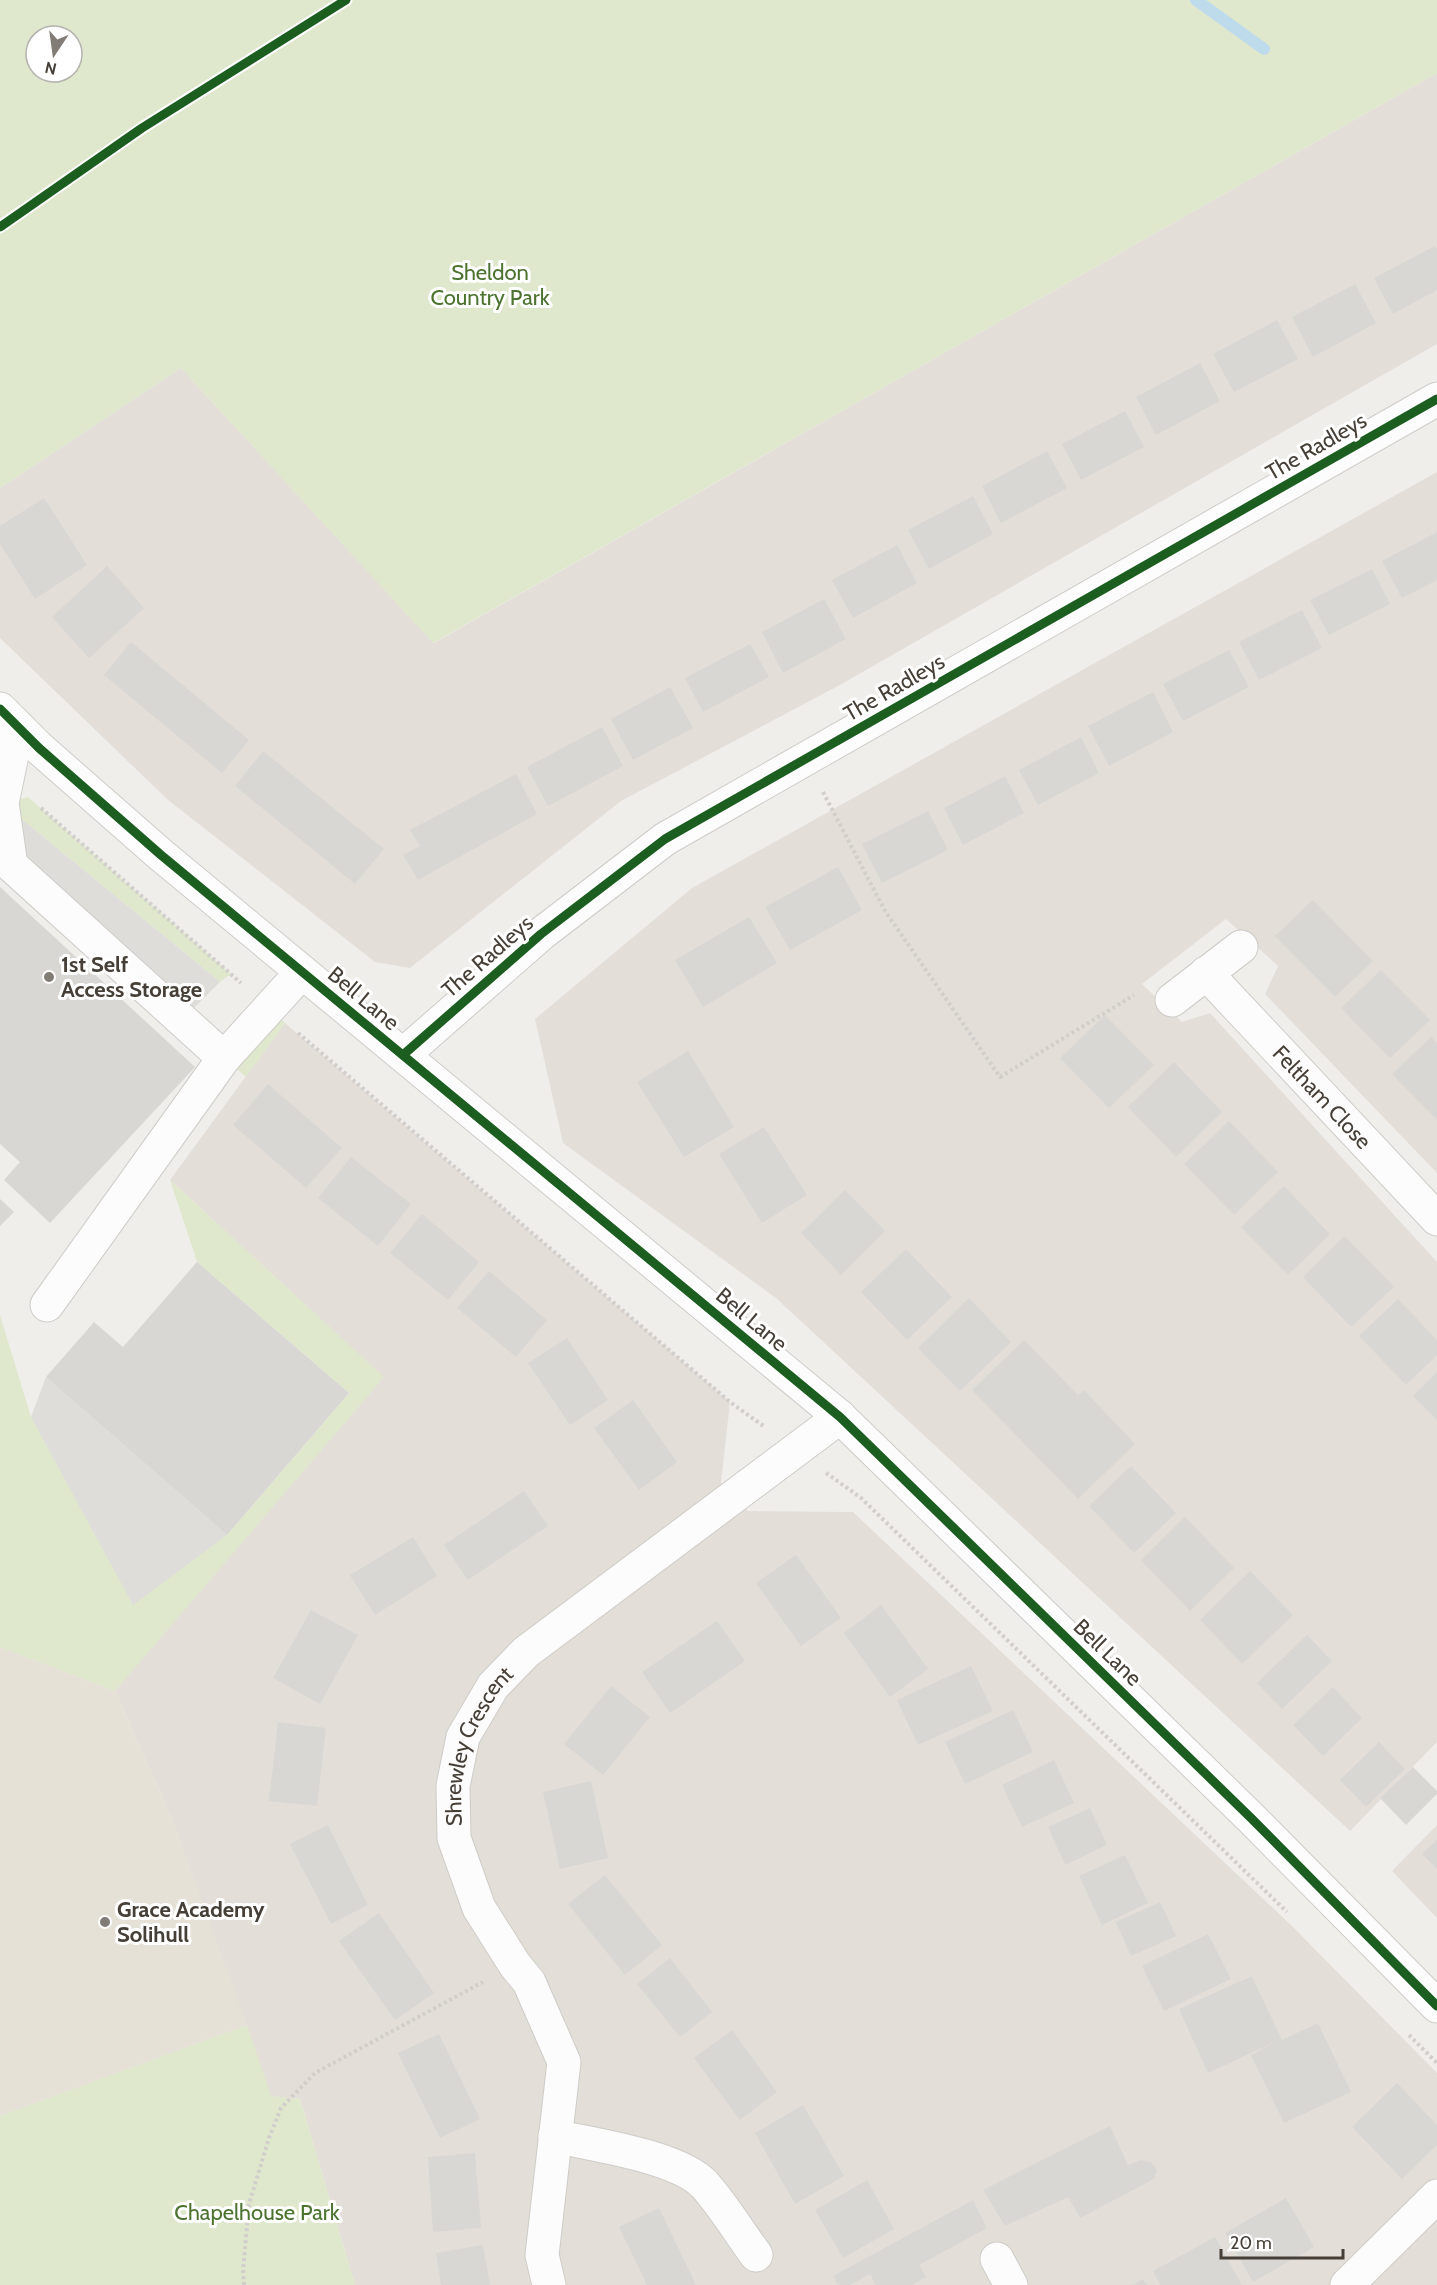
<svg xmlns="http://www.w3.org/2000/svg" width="1437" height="2285" font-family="Cabin,sans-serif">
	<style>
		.residential { fill: #e3dfd8 }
		.education { fill: #e6e1d7 }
		.green { fill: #dfe8cd; fill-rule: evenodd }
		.parking { fill: #dfddda }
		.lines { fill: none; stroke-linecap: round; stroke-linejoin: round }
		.stream { stroke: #bedbeb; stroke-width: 12 }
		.building { fill: #d9d7d3 }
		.minor-casing { stroke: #ceccc8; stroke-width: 35 }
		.path { stroke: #d1cecb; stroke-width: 4; stroke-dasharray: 3 3; stroke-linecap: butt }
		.minor { stroke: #fdfcfc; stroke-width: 33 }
		.cycleway-casing { stroke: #fff; stroke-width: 13 }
		.cycleway { stroke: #1b5e20; stroke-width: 9 }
		.poi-dot { fill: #827c76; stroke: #fff; stroke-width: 2 }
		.labels { text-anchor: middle; stroke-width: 6; stroke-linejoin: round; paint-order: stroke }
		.park-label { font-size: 22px; fill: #4c732f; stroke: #fff }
		.street-label { font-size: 22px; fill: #463f37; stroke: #fff }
		.poi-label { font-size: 22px; font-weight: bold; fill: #463f37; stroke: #fff; text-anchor: start }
	</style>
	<rect width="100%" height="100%" fill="#f0eeeb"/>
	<g class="residential">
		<polygon points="1437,73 1437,344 838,686 621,801 410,968 375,962 168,800 0,638 0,488 181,368 434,643"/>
		<polygon points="1437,472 1437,1173 1265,994 1278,966 1226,919 1142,984 1182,1022 1210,1013 1437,1262 1437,1742 1350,1831 776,1298 563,1143 535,1019 692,888"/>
		<polygon points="285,1023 730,1402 721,1483 748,1511 853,1512 1292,1926 1437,2073 1437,2285 355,2285 300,2099 271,2097 172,1819 115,1691 238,1541 383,1377 170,1180"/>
		<polygon points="1437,1825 1437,1918 1392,1871"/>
	</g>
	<polygon class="education" points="0,1647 115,1691 172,1819 247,2025 0,2116"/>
	<g class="green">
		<path d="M0 0H1437V73L433 643 181 368 0 488ZM36 36H72V72H36Z"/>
		<polygon points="28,797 231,974 220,982 2,803"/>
		<polygon points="271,1009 285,1023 246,1077 224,1058"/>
		<polygon points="170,1180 384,1377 115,1691 0,1647 0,1315 31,1417 227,1535 349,1393 197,1262"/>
		<polygon points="247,2025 271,2096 300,2099 355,2285 0,2285 0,2116"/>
	</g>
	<g class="parking">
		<polygon points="2,803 220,982 182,1020 11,865"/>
		<polygon points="46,1377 227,1535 133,1605 31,1417"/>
	</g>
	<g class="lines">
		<polyline class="stream" points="1196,0 1264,49"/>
	</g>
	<g class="building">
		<polygon points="1435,246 1437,249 1437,290 1393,314 1374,278"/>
		<polygon points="1355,284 1376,323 1313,357 1292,317"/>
		<polygon points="1277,320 1298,359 1234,392 1213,354"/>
		<polygon points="1200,363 1220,401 1156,435 1136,397"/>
		<polygon points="1125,411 1144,447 1081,480 1062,444"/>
		<polygon points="1047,451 1067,488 1001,523 982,486"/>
		<polygon points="973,496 993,534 929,569 908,530"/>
		<polygon points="44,498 87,565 35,599 0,544 0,526"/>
		<polygon points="1437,532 1437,580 1402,598 1382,561"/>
		<polygon points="897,545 917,583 853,618 832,580"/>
		<polygon points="107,566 144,608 89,658 52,617"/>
		<polygon points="1372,569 1390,604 1329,635 1310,600"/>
		<polygon points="824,599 846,639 783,673 762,632"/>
		<polygon points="1302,610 1322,648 1259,680 1239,642"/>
		<polygon points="131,642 249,740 222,773 104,675"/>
		<polygon points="750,644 769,677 703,712 685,678"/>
		<polygon points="1229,650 1249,687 1183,721 1163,684"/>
		<polygon points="670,687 693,728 633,760 611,719"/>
		<polygon points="1153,692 1173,732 1109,766 1088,726"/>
		<polygon points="602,727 623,766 548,806 527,767"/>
		<polygon points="1081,737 1099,773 1038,805 1019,770"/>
		<polygon points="263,751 384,849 355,884 235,786"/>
		<polygon points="516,774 537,814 418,880 403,855 420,846 410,830"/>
		<polygon points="1005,776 1024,813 963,845 944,808"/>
		<polygon points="928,811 948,850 882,883 862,844"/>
		<polygon points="838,867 862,910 790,950 765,907"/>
		<polygon points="0,887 195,1067 50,1223 4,1180 20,1162 0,1144"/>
		<polygon points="1313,900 1373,961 1335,997 1275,936"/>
		<polygon points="749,917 777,963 703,1007 675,960"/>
		<polygon points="1381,970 1430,1020 1390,1058 1341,1008"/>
		<polygon points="1105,1015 1154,1065 1109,1108 1060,1058"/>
		<polygon points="1431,1037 1437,1043 1437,1120 1392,1074"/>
		<polygon points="688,1051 734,1127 684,1157 637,1082"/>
		<polygon points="1174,1062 1222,1112 1176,1157 1128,1107"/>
		<polygon points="268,1084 342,1148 306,1188 233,1125"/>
		<polygon points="1229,1121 1278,1172 1234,1215 1184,1164"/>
		<polygon points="764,1127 807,1195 762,1223 719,1154"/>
		<polygon points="351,1157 411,1204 378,1246 318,1198"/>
		<polygon points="1284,1186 1330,1234 1288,1275 1241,1227"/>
		<polygon points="845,1190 885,1231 841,1275 801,1233"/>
		<polygon points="0,1199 14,1212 0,1226"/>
		<polygon points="422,1214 479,1262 448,1300 390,1253"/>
		<polygon points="1345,1236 1394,1287 1351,1327 1303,1277"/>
		<polygon points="906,1249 952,1297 907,1340 861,1292"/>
		<polygon points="197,1262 349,1393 227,1535 46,1377 94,1322 123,1347"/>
		<polygon points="489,1271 547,1320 516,1357 457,1308"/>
		<polygon points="969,1298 1011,1342 960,1391 918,1348"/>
		<polygon points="1398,1299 1437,1340 1437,1355 1406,1385 1359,1336"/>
		<polygon points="567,1338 608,1400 570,1425 528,1363"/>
		<polygon points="1024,1340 1078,1395 1084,1390 1135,1444 1078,1499 972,1390"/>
		<polygon points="1437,1372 1437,1420 1413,1396"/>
		<polygon points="633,1400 677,1462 639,1490 594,1428"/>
		<polygon points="1131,1466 1176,1513 1134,1553 1089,1506"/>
		<polygon points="524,1491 548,1526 468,1580 444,1545"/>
		<polygon points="1185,1517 1234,1568 1190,1611 1141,1560"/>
		<polygon points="413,1537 437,1576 375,1615 350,1575"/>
		<polygon points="796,1555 841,1618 801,1646 756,1583"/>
		<polygon points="1250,1571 1293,1615 1242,1664 1200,1620"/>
		<polygon points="881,1605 928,1669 890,1697 844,1633"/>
		<polygon points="311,1610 358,1635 320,1704 273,1678"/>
		<polygon points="717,1621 745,1661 670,1713 642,1672"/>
		<polygon points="1307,1635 1332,1661 1282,1709 1257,1683"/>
		<polygon points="971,1666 993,1711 918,1745 897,1700"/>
		<polygon points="611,1686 650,1717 603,1775 564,1744"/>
		<polygon points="1333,1687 1362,1718 1323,1756 1293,1725"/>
		<polygon points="1013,1710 1033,1752 965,1784 945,1742"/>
		<polygon points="278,1722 326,1728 317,1806 269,1801"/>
		<polygon points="1379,1742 1405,1769 1366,1807 1340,1780"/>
		<polygon points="1054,1760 1074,1803 1022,1827 1002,1785"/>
		<polygon points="1413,1767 1437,1791 1437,1794 1406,1825 1380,1798"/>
		<polygon points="591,1781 608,1858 560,1869 543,1792"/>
		<polygon points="1090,1808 1107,1845 1065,1865 1048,1827"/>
		<polygon points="328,1825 368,1905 331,1924 290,1844"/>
		<polygon points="1437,1840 1437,1869 1422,1854"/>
		<polygon points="1125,1855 1148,1903 1102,1925 1079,1876"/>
		<polygon points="605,1875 662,1945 625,1975 568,1904"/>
		<polygon points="1160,1902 1176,1936 1131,1956 1116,1922"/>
		<polygon points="379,1913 434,1993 395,2020 339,1941"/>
		<polygon points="1208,1934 1231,1979 1164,2011 1142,1966"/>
		<polygon points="670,1958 712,2012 680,2037 637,1984"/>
		<polygon points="1252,1976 1282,2040 1318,2023 1351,2092 1284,2123 1251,2055 1277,2041 1208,2073 1179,2009"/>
		<polygon points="732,2030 777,2092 740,2120 694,2058"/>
		<polygon points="439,2034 480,2119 440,2138 398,2053"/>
		<polygon points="1397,2083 1437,2125 1437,2145 1402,2179 1352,2127"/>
		<polygon points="803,2105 844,2176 795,2204 755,2133"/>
		<polygon points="1110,2126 1128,2165 1141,2160 1151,2162 1157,2170 1154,2179 1080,2218 1068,2197 1005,2226 983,2190"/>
		<polygon points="475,2153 481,2228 433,2232 428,2157"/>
		<polygon points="867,2180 894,2229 843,2258 815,2210"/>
		<polygon points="1286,2198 1314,2247 1253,2282 1225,2233"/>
		<polygon points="973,2200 987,2228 919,2265 926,2277 911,2285 876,2285 870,2274 850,2285 839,2285 833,2276"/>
		<polygon points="659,2208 696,2285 647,2285 619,2227"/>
		<polygon points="1215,2237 1242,2285 1160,2285 1153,2271"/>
		<polygon points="483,2245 490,2285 441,2285 436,2253"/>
		<polygon points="1143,2279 1147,2285 1132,2285"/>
	</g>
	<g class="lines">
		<defs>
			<g id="minor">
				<polyline points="0,709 39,748 161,855 840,1417 1252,1819 1437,2006"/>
				<polyline points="18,727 2,803 11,865 224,1058 302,972"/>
				<path id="s1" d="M1206 973 1437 1219"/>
				<polyline points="1172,1000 1241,947"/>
				<polyline points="403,1055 541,934 665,839 1437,399"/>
				<polyline points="47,1305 224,1058"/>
				<path d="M555 2136C594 2145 676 2156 704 2184 723 2205 739 2232 756 2255"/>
				<polyline points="997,2259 1011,2285"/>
				<path id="s2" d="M549 2285 542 2255 564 2062 529 1982 515 1965 479 1908 454 1838 453 1786 463 1737 493 1686 526 1652 840 1417"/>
				<polyline points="1347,2285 1437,2196"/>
			</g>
		</defs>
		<use href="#minor" class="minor-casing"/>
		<g class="path">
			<polyline points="823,792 885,911 1000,1077 1134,995"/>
			<polyline points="41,808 241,983"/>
			<polyline points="298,1033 730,1402 765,1427"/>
			<polyline points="826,1473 861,1498 1287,1912"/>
			<polyline points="1409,2035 1437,2063"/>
			<polyline points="244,2285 243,2270 249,2204 269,2138 281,2108 315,2073 483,1982"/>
		</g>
		<use href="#minor" class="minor"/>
		<defs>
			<g id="cycleway">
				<polyline points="0,227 142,128 346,0"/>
				<polyline points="0,709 39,748 161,855 840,1417 1252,1819 1437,2006"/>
				<polyline points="403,1055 541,934 665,839 1437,399"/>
			</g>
		</defs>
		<use href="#cycleway" class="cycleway-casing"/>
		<use href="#cycleway" class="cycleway"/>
	</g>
	<g class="poi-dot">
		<circle cx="49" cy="977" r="6"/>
		<circle cx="105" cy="1922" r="6"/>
	</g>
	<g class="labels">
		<g class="park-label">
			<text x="490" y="280">Sheldon<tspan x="490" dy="25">Country Park</tspan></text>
			<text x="257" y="2220">Chapelhouse Park</text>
		</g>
		<g class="street-label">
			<text transform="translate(1316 446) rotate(-30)" y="8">The Radleys</text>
			<text transform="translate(894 687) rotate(-30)" y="8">The Radleys</text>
			<text transform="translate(487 956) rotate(-41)" y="8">The Radleys</text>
			<text transform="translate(364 998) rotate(40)" y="8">Bell Lane</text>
			<text dy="8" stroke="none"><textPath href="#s1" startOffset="170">Feltham Close</textPath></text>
			<text transform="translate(752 1319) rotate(40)" y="8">Bell Lane</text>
			<text transform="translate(1108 1652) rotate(44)" y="8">Bell Lane</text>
			<text dy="8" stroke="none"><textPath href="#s2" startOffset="574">Shrewley Crescent</textPath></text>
		</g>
		<g class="poi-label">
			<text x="61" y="972">1st Self<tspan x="61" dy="25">Access Storage</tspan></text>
			<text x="117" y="1917">Grace Academy<tspan x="117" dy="25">Solihull</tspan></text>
		</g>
	</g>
	<g transform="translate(54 54) rotate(193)"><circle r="28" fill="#ffffff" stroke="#b5b2af" stroke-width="1.5"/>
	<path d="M0-4.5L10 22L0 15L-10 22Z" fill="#827c76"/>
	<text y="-9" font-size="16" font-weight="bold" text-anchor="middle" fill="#463f37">N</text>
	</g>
	<path d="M1221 2249v9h122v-9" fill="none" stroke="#463f37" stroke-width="3"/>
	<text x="1230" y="2249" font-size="18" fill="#463f37" stroke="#ffffff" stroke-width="4.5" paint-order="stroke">20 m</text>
</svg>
